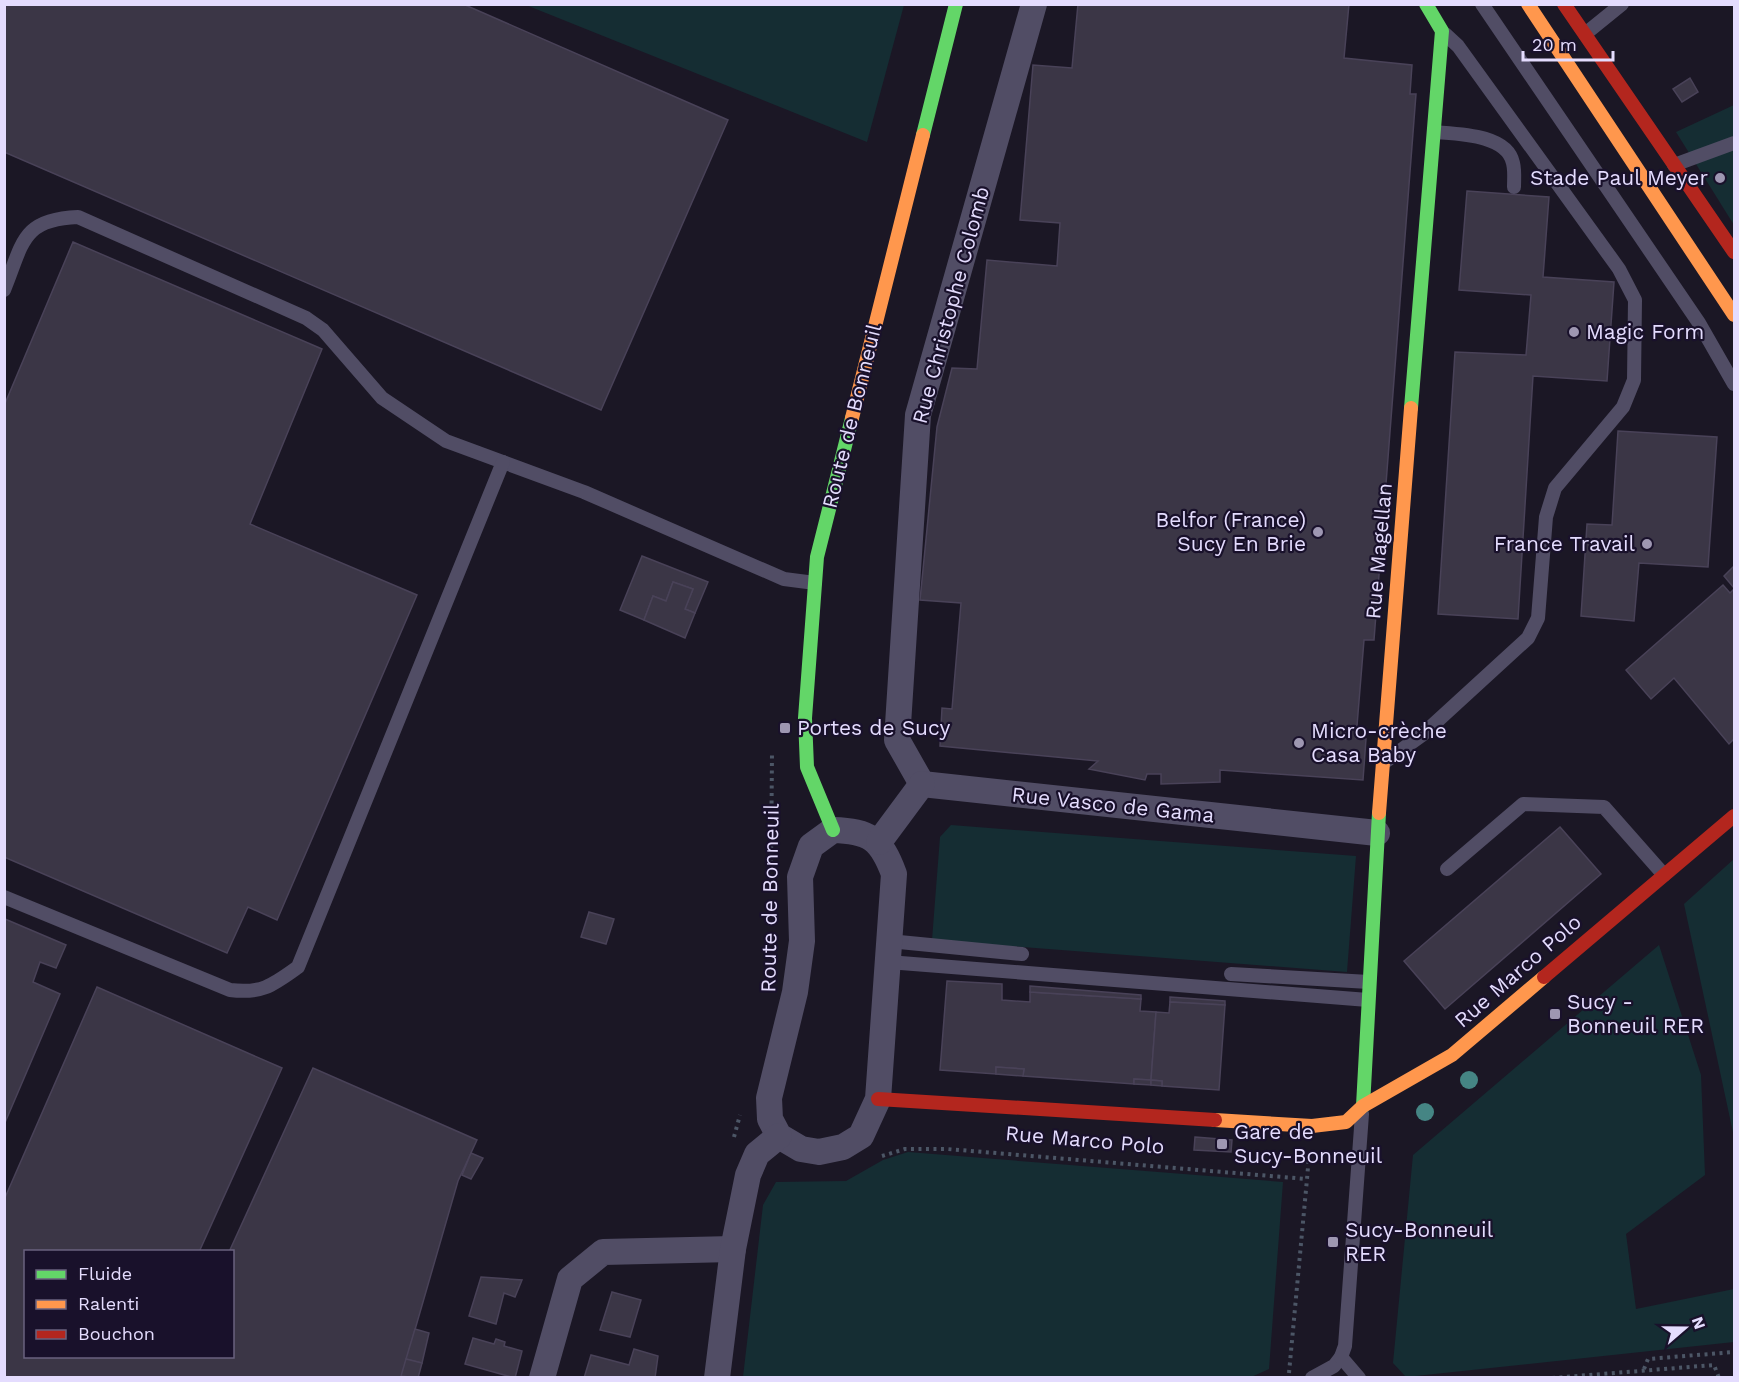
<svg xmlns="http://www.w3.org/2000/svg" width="1739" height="1382" font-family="'Work Sans',sans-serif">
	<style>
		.green { fill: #152d33 }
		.building { fill: #3b3646; stroke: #494258; stroke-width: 1.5 }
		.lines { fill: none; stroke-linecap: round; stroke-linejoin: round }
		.path { stroke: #4c5666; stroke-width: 4; stroke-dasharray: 3 4.5; stroke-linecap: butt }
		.lane { stroke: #514d65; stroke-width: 14 }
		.street { stroke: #514d65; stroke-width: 26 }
		.fast { stroke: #63d668; stroke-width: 14 }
		.slow { stroke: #ff974d; stroke-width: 14 }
		.jam { stroke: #b3261e; stroke-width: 14 }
		.tree { fill: #458584 }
		.poi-dot { fill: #9e97b2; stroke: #19112b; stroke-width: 2 }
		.labels { text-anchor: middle; stroke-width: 4.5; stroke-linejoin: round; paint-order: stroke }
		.poi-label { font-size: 21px; fill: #e4dcfe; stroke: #19112b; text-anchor: start }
		.street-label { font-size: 21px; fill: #e4dcfe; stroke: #19112b }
	</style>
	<rect width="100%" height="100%" fill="#1b1725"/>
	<g class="green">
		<polygon points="526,5 904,4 904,5 867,142"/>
		<polygon points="1734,105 1734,225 1676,132"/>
		<polygon points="951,825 1356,856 1347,972 932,940 940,837"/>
		<polygon points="1734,859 1734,1137 1684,904"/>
		<polygon points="1659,945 1701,1075 1705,1175 1626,1234 1636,1309 1734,1289 1734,1342 1406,1377 1393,1363 1413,1155"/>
		<polygon points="908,1152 1283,1182 1269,1369 1249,1378 743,1377 763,1205 776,1182 846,1181 883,1160"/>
	</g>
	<g class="building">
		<polygon points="4,4 463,4 728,120 601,410 4,152"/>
		<polygon points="1078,4 1349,4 1344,58 1412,65 1410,94 1416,94 1374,640 1364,640 1356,738 1366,739 1363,780 1220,770 1220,782 1161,784 1161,774 1147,774 1145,780 1089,769 1098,761 940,746 942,708 952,709 961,603 920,600 937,427 952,368 977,369 987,260 1057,266 1060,223 1020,220 1033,65 1072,68"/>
		<polygon points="1690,78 1698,92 1682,102 1673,89"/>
		<polygon points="1467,191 1549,197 1543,277 1614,282 1607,381 1533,376 1518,619 1438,614 1455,352 1526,355 1531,295 1459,290"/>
		<polygon points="73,242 322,349 250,524 417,595 277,920 248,907 227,953 4,857 4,406"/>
		<polygon points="1618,431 1717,437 1708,567 1639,563 1634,621 1581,616 1587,524 1612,525"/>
		<polygon points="642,556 708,582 695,613 685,609 693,589 673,582 666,601 653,596 644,620 620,610"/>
		<polygon points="1734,566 1734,588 1724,576"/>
		<polygon points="673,582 693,589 685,609 695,613 685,638 644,620 653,596 666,601"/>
		<polygon points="1723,585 1730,593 1734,589 1734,739 1729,744 1674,678 1651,699 1626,670"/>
		<polygon points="1560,827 1601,874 1445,1009 1404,961"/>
		<polygon points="589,912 614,919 606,944 581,937"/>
		<polygon points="5,919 66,945 56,968 40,962 33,982 60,994 4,1125"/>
		<polygon points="947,981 1002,984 1002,1000 1030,1002 1030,992 1141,999 1140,1011 1156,1012 1151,1080 1134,1079 1134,1084 1023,1076 1024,1069 996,1067 996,1074 940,1070"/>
		<polygon points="1030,986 1141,995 1141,999 1030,992"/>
		<polygon points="97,987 282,1068 199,1252 26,1252 26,1356 232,1356 232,1252 229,1252 313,1068 477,1140 458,1181 401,1378 4,1378 4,1200"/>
		<polygon points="1170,997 1225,1001 1225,1005 1170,1002"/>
		<polygon points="1170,1002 1225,1005 1219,1090 1162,1086 1162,1081 1151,1080 1156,1012 1169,1013"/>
		<polygon points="996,1067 1024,1069 1023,1076 996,1074"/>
		<polygon points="1134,1079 1151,1080 1151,1085 1134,1084"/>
		<polygon points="1151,1080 1162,1081 1162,1086 1151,1085"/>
		<polygon points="1195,1137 1232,1140 1231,1152 1194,1150"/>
		<polygon points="471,1153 483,1158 471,1179 462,1175"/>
		<polygon points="481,1277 522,1280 515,1297 504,1293 496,1324 469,1316"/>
		<polygon points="612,1292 641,1300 630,1337 600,1330"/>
		<polygon points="415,1329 429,1333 422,1363 406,1359"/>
		<polygon points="473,1338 494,1344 496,1339 505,1342 504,1346 522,1351 515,1378 465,1364"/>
		<polygon points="634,1349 658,1356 655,1378 584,1378 591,1355 629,1365"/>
		<polygon points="406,1359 422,1363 418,1378 401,1376"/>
	</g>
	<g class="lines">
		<g class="path">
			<polyline points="771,871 772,753"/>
			<polyline points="734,1137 740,1115"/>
			<polyline points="882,1156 905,1149 947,1149 1307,1179 1309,1155"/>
			<polyline points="1644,1369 1648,1359 1734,1352"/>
			<polyline points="1289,1373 1307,1179"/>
			<polyline points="1552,1378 1714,1365 1719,1378"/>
		</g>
		<g class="lane">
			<polyline points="1482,4 1699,323 1734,384"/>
			<polyline points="1585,34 1622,4"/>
			<path d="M1434 132C1457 134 1507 134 1513 163 1515 171 1514 180 1514 187"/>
			<polyline points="1674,165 1734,143"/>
			<path d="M4 290C23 244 21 219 78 217L306 318 323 330 382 398 446 441 584 492 784 579 815 583"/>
			<polyline points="1386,761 1422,735 1528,638 1538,618 1546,517 1555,488 1623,407 1634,380 1635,300 1619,269 1458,46 1445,34"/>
			<polyline points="1447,869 1523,804 1604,807 1664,875"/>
			<path d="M4 897 230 990C262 994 273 985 298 967L503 462"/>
			<polyline points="889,941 1022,954"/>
			<polyline points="888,962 1368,1000"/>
			<polyline points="1231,974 1369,982"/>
			<polyline points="1312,1378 1334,1366 1341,1357"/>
			<polyline points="1359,1378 1341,1357 1345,1346 1362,1114"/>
		</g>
		<g class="street">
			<polyline points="922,784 897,740 918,415 1034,4"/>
			<polyline points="922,784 1377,833"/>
			<path d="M833 830C870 831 881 839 894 874L878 1099 861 1136 843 1147 819 1152 801 1149 779 1136 770 1119 769 1098 795 992 802 941 800 877 811 846Z"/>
			<polyline points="879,842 922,784"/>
			<polyline points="542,1378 570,1279 603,1252 733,1249"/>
			<polyline points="717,1378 733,1249 748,1175 757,1154 779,1136"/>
		</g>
		<g class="fast">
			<polyline points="923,135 956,4"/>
			<polyline points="1411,408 1442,31 1426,4"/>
			<polyline points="833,830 807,767 805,718 817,557 852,418"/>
			<polyline points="1363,1106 1379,813"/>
		</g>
		<g class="slow">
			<polyline points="1528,4 1734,315"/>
			<polyline points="852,418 923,135"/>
			<polyline points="1379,813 1411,408"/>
			<polyline points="1215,1120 1312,1126 1346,1122 1363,1106 1452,1055 1544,977"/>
		</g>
		<g class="jam">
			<polyline points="1564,4 1734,252"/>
			<polyline points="1544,977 1734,816"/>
			<polyline points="878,1099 1215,1120"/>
		</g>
	</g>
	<g class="tree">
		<circle cx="1469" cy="1080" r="9"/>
		<circle cx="1425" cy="1112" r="9"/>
	</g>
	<g class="poi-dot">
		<circle cx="1720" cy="178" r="6"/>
		<circle cx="1574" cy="332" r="6"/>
		<circle cx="1318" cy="532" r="6"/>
		<circle cx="1647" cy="544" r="6"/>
		<rect x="779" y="722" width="12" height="12" rx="3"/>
		<circle cx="1299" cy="743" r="6"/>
		<rect x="1549" y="1008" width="12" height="12" rx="3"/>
		<rect x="1216" y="1138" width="12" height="12" rx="3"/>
		<rect x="1327" y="1236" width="12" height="12" rx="3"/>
	</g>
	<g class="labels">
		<g class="poi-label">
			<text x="1708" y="185" text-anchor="end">Stade Paul Meyer</text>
			<text x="1586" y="339">Magic Form</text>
			<text x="1306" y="527" text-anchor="end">Belfor (France)<tspan x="1306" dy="24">Sucy En Brie</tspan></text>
			<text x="1635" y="551" text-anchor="end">France Travail</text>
			<text x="797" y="735">Portes de Sucy</text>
			<text x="1311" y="738">Micro-crèche<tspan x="1311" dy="24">Casa Baby</tspan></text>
			<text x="1567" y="1009">Sucy -<tspan x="1567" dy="24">Bonneuil RER</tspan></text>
			<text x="1234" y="1139">Gare de<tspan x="1234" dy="24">Sucy-Bonneuil</tspan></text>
			<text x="1345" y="1237">Sucy-Bonneuil<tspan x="1345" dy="24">RER</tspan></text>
		</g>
		<g class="street-label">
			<text transform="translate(951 305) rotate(-75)" y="7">Rue Christophe Colomb</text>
			<text transform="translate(852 416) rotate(-76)" y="7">Route de Bonneuil</text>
			<text transform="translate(1379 551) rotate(-85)" y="7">Rue Magellan</text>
			<text transform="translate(1113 805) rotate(6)" y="7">Rue Vasco de Gama</text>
			<text transform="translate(770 898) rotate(-89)" y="7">Route de Bonneuil</text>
			<text transform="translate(1518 971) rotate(-41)" y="7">Rue Marco Polo</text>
			<text transform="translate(1085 1140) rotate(5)" y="7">Rue Marco Polo</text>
		</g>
	</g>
	<rect width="1739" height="1382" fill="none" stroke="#e4dcfe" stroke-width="12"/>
	<rect x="24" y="1250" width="210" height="108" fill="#19112b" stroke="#6a627f" stroke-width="1.5"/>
	<rect x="36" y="1270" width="30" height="9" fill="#63d668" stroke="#6a627f" stroke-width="1.5"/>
	<text x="78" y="1280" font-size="18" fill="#e4dcfe">Fluide</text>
	<rect x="36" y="1300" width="30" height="9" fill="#ff974d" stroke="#6a627f" stroke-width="1.5"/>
	<text x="78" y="1310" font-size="18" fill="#e4dcfe">Ralenti</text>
	<rect x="36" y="1330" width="30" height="9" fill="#b3261e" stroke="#6a627f" stroke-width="1.5"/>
	<text x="78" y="1340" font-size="18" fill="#e4dcfe">Bouchon</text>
	<g transform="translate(1685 1328) rotate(70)" stroke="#19112b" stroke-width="4.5" paint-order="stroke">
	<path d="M0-4.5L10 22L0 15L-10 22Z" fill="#e4dcfe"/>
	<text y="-9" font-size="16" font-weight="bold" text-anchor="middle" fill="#e4dcfe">N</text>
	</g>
	<path d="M1523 51v9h90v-9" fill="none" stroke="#e4dcfe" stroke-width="3"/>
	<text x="1532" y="51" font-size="18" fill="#e4dcfe" stroke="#19112b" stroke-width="4.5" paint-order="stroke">20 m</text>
</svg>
